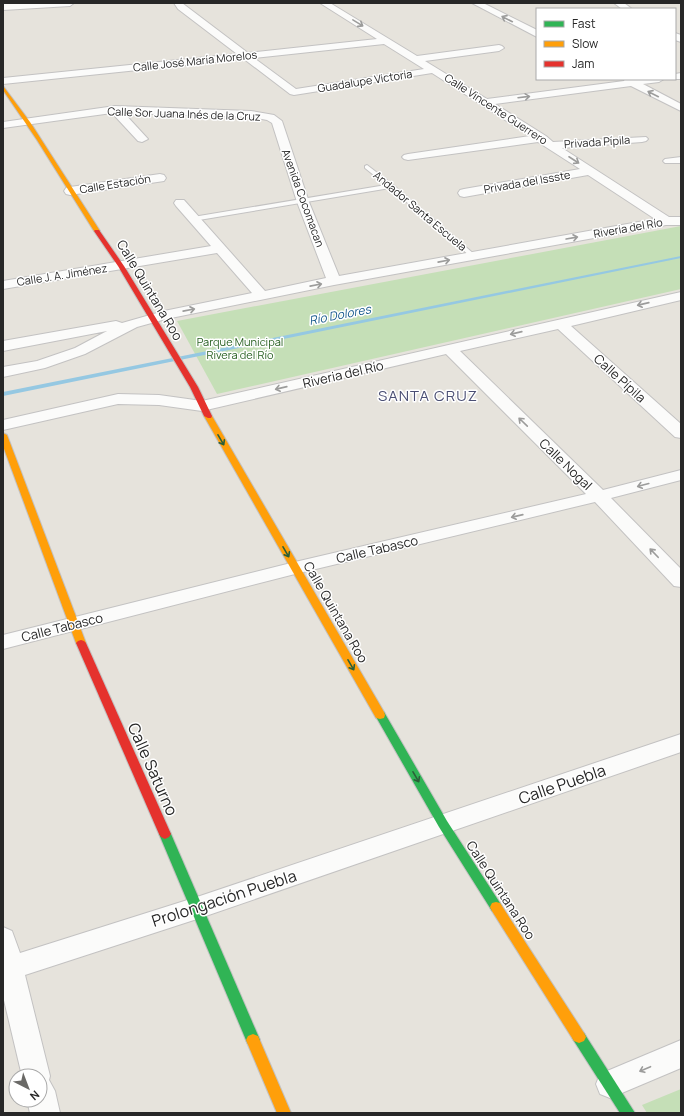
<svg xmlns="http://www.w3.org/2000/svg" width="684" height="1116" font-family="Manrope,sans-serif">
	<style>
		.green { fill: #c5dfb7 }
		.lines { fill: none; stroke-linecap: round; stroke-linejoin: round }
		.stream { fill: #95c8e2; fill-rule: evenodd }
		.lane-casing { stroke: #c3c2c2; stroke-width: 2 }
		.street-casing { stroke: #c3c2c2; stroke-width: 2 }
		.fast-casing { stroke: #c3c2c2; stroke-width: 2 }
		.slow-casing { stroke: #c3c2c2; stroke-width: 2 }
		.jam-casing { stroke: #c3c2c2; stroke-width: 2 }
		.lane { fill: #fbfbfa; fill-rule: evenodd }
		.street { fill: #fbfbfa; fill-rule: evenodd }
		.fast { fill: #30b455; fill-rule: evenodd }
		.slow { fill: #ff9f0a; fill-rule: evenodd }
		.jam { fill: #e5322d; fill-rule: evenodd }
		.oneway { stroke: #9c9c9b }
		.oneway2 { stroke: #2b5f39 }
		.labels { text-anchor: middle; stroke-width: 3; stroke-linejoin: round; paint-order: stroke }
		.far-street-label { font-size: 11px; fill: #272727; stroke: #fff }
		.far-park-label { font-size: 11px; fill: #255e1e; stroke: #fff }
		.far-water-label { font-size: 12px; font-style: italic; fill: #16598c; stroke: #fff }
		.street-label { font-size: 13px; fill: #272727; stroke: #fff }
		.quarter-label { font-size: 15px; letter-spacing: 1px; fill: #4b4f74; stroke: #fff }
		.near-street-label { font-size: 16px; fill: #272727; stroke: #fff }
	</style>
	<rect width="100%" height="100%" fill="#e6e3dc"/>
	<g class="green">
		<polygon points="681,226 681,289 217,394 177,321"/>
		<polygon points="681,1089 681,1113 647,1113 642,1105"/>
	</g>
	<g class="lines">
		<polygon class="stream" points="681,256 681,258 3,396 3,392"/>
		<defs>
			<polygon id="lane" points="367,165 393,185 474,254 474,256 470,256 390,188 193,221 190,219 193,217 386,185 365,168 365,166"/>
			<g id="street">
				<polygon points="27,3 74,3 70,6 3,10 3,4"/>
				<path d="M174 3H182L248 53 377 39 320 3H330L417 56 499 45 502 46 504 48 499 51 425 61 487 99 624 81 625 79H664L659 82 643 84 681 104V111L631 86 495 104 546 136 553 142 646 137 648 139 646 141 642 142 562 148 669 217H681V225H666L334 285 166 319 137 327 85 354 45 368 3 377V367L37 361 75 348 107 331 3 351V341L116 321 122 323 164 311 252 293 217 253 3 289V281L211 246 176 206 174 203 176 200H184L265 291 326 278 297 202 272 123 267 120 251 117 124 113 148 139 142 142 138 141 112 113 3 128V122L115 106 251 111 274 115 282 121 309 202 339 276 655 219 588 175 464 197 460 196 458 193 460 190 464 189 580 169 538 142 408 160 404 159 402 157 404 155 408 154 530 136 432 73 294 95 290 94 244 59 3 84V78L237 54 178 9ZM384 44 424 69 296 89 254 58Z"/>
				<polygon points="472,3 483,3 537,30 537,37"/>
				<polygon points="614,3 624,3 632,9 622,9"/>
				<polygon points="675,33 681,35 681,42 675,40"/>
				<polygon points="681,73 681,79 671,79 675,79 675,74"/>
				<polygon points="681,157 681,163 665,163 663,161 665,159"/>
				<polygon points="160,174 164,175 166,178 164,181 70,195 66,194 64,191 66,188 70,187"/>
				<polygon points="681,292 681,300 571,326 681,424 681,438 675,437 558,329 460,351 603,490 681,470 681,480 611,498 681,569 681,587 674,586 595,502 295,574 3,649 3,635 295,562 586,494 446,354 202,411 159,405 118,404 3,430 3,420 118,394 159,395 202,401"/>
				<polygon points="681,734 681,752 197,919 25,975 50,1076 49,1080 55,1091 60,1113 30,1113 27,1100 40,1100 40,1076 22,1076 3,996 3,927 12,931 20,953 197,897"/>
				<polygon points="681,1040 681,1068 610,1098 600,1094 596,1084 600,1074"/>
			</g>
			<g id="fast">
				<polygon points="380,711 384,712 447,821 500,903 502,907 500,911 496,912 492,911 439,827 375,715 376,712"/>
				<polygon points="165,829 169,831 171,834 260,1040 258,1044 253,1046 248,1044 246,1040 159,834 161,831"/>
				<polygon points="579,1031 584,1033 635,1113 620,1113 574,1041 572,1037 574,1033"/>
			</g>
			<g id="slow">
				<polygon points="3,86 30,122 100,231 99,232 94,231 37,140 3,90"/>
				<polygon points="205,414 208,414 212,416 384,712 385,715 384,718 380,719 376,718 204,416"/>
				<polygon points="3,433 7,435 86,643 84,645 78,645 76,643 3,446"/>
				<polygon points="496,902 500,903 584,1033 586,1037 584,1041 579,1043 574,1041 492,911 490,907 492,903"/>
				<polygon points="253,1034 258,1036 291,1113 277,1113 246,1040 248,1036"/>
			</g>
			<g id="jam">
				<polygon points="95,230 99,230 124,266 198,387 212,416 211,418 208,418 204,416 190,387 118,266 94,231"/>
				<polygon points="81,640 84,641 86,643 171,834 169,837 165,839 161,837 159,834 76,643 78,641"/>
			</g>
		</defs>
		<use href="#lane" class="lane-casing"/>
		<use href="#street" class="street-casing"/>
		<use href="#fast" class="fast-casing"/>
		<use href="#slow" class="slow-casing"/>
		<use href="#jam" class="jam-casing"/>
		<use href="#lane" class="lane"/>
		<use href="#street" class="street"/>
		<use href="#fast" class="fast"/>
		<use href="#slow" class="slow"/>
		<use href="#jam" class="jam"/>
	</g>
	<defs><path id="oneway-shaft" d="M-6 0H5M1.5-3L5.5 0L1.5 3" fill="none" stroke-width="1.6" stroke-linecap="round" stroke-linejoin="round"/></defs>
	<g class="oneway">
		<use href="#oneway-shaft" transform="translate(507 19) rotate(-153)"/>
		<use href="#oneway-shaft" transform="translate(358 23) rotate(31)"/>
		<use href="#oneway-shaft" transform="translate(653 94) rotate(-153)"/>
		<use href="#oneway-shaft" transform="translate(524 97) rotate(-7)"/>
		<use href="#oneway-shaft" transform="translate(574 160) rotate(33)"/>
		<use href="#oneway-shaft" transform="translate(572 238) rotate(-10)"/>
		<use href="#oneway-shaft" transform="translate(444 261) rotate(-11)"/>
		<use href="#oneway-shaft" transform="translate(316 285) rotate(-11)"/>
		<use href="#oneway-shaft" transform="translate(643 304) rotate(167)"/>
		<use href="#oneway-shaft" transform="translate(189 310) rotate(-11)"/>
		<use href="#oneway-shaft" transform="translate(516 333) rotate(167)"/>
		<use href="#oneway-shaft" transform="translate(281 388) rotate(167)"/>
		<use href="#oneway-shaft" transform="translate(523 422) rotate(-136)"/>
		<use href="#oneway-shaft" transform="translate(643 485) rotate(165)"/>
		<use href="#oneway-shaft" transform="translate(517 516) rotate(167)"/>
		<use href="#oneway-shaft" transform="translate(654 553) rotate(-134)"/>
		<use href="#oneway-shaft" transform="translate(645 1069) rotate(157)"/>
	</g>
	<g class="oneway2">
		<use href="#oneway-shaft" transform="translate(221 440) rotate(60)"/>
		<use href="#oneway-shaft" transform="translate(286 552) rotate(60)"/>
		<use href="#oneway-shaft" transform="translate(351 665) rotate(60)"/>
		<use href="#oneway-shaft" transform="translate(416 777) rotate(60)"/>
	</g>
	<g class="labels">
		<g class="far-street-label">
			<text transform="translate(195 61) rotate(-6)" y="4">Calle José María Morelos</text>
			<text transform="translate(365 81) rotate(-9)" y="4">Guadalupe Victoria</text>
			<text transform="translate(496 109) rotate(33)" y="4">Calle Vincente Guerrero</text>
			<text transform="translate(184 114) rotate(2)" y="4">Calle Sor Juana Inés de la Cruz</text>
			<text transform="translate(597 142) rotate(-4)" y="4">Privada Pípila</text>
			<text transform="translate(527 182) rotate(-10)" y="4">Privada del Issste</text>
			<text transform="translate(115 184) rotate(-9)" y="4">Calle Estación</text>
			<text transform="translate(303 198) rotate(70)" y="4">Avenida Cocomacan</text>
			<text transform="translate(420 211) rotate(40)" y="4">Andador Santa Escuela</text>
			<text transform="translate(628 228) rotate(-10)" y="4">Riveria del Río</text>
			<text transform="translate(62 275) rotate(-9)" y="4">Calle J. A. Jiménez</text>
		</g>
		<g class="far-park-label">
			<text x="240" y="346">Parque Municipal<tspan x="240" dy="13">Rivera del Río</tspan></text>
		</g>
		<g class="far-water-label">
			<text transform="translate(340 315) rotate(-11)" y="4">Río Dolores</text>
		</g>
		<g class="street-label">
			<text transform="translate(150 290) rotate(59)" y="5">Calle Quintana Roo</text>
			<text transform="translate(343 374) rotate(-13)" y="5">Riveria del Río</text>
			<text transform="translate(620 378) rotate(42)" y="5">Calle Pípila</text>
			<text transform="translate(566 464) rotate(44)" y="5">Calle Nogal</text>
			<text transform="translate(377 549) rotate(-13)" y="5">Calle Tabasco</text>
			<text transform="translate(336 612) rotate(60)" y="5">Calle Quintana Roo</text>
			<text transform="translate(62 627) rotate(-14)" y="5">Calle Tabasco</text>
			<text transform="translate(501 890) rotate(57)" y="5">Calle Quintana Roo</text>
		</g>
		<g class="quarter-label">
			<text x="428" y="401">SANTA CRUZ</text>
		</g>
		<g class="near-street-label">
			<text transform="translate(153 769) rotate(66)" y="6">Calle Saturno</text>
			<text transform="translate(562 784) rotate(-19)" y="6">Calle Puebla</text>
			<text transform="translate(224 898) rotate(-18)" y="6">Prolongación Puebla</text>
		</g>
	</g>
	<rect width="684" height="1116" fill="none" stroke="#272727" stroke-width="8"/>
	<rect x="536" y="8" width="140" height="72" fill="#ffffff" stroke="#a9a9a9"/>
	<rect x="544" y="21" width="20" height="6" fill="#30b455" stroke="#a9a9a9"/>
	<text x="572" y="28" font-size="12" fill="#272727">Fast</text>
	<rect x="544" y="41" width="20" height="6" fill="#ff9f0a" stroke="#a9a9a9"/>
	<text x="572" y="48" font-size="12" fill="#272727">Slow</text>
	<rect x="544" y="61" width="20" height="6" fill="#e5322d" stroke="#a9a9a9"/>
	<text x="572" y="68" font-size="12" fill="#272727">Jam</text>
	<g transform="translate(28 1088) rotate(138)"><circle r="19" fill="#ffffff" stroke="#a9a9a9"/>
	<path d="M0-3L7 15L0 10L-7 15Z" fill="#6a6966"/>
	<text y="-6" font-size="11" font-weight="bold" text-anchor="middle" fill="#272727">N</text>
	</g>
</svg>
